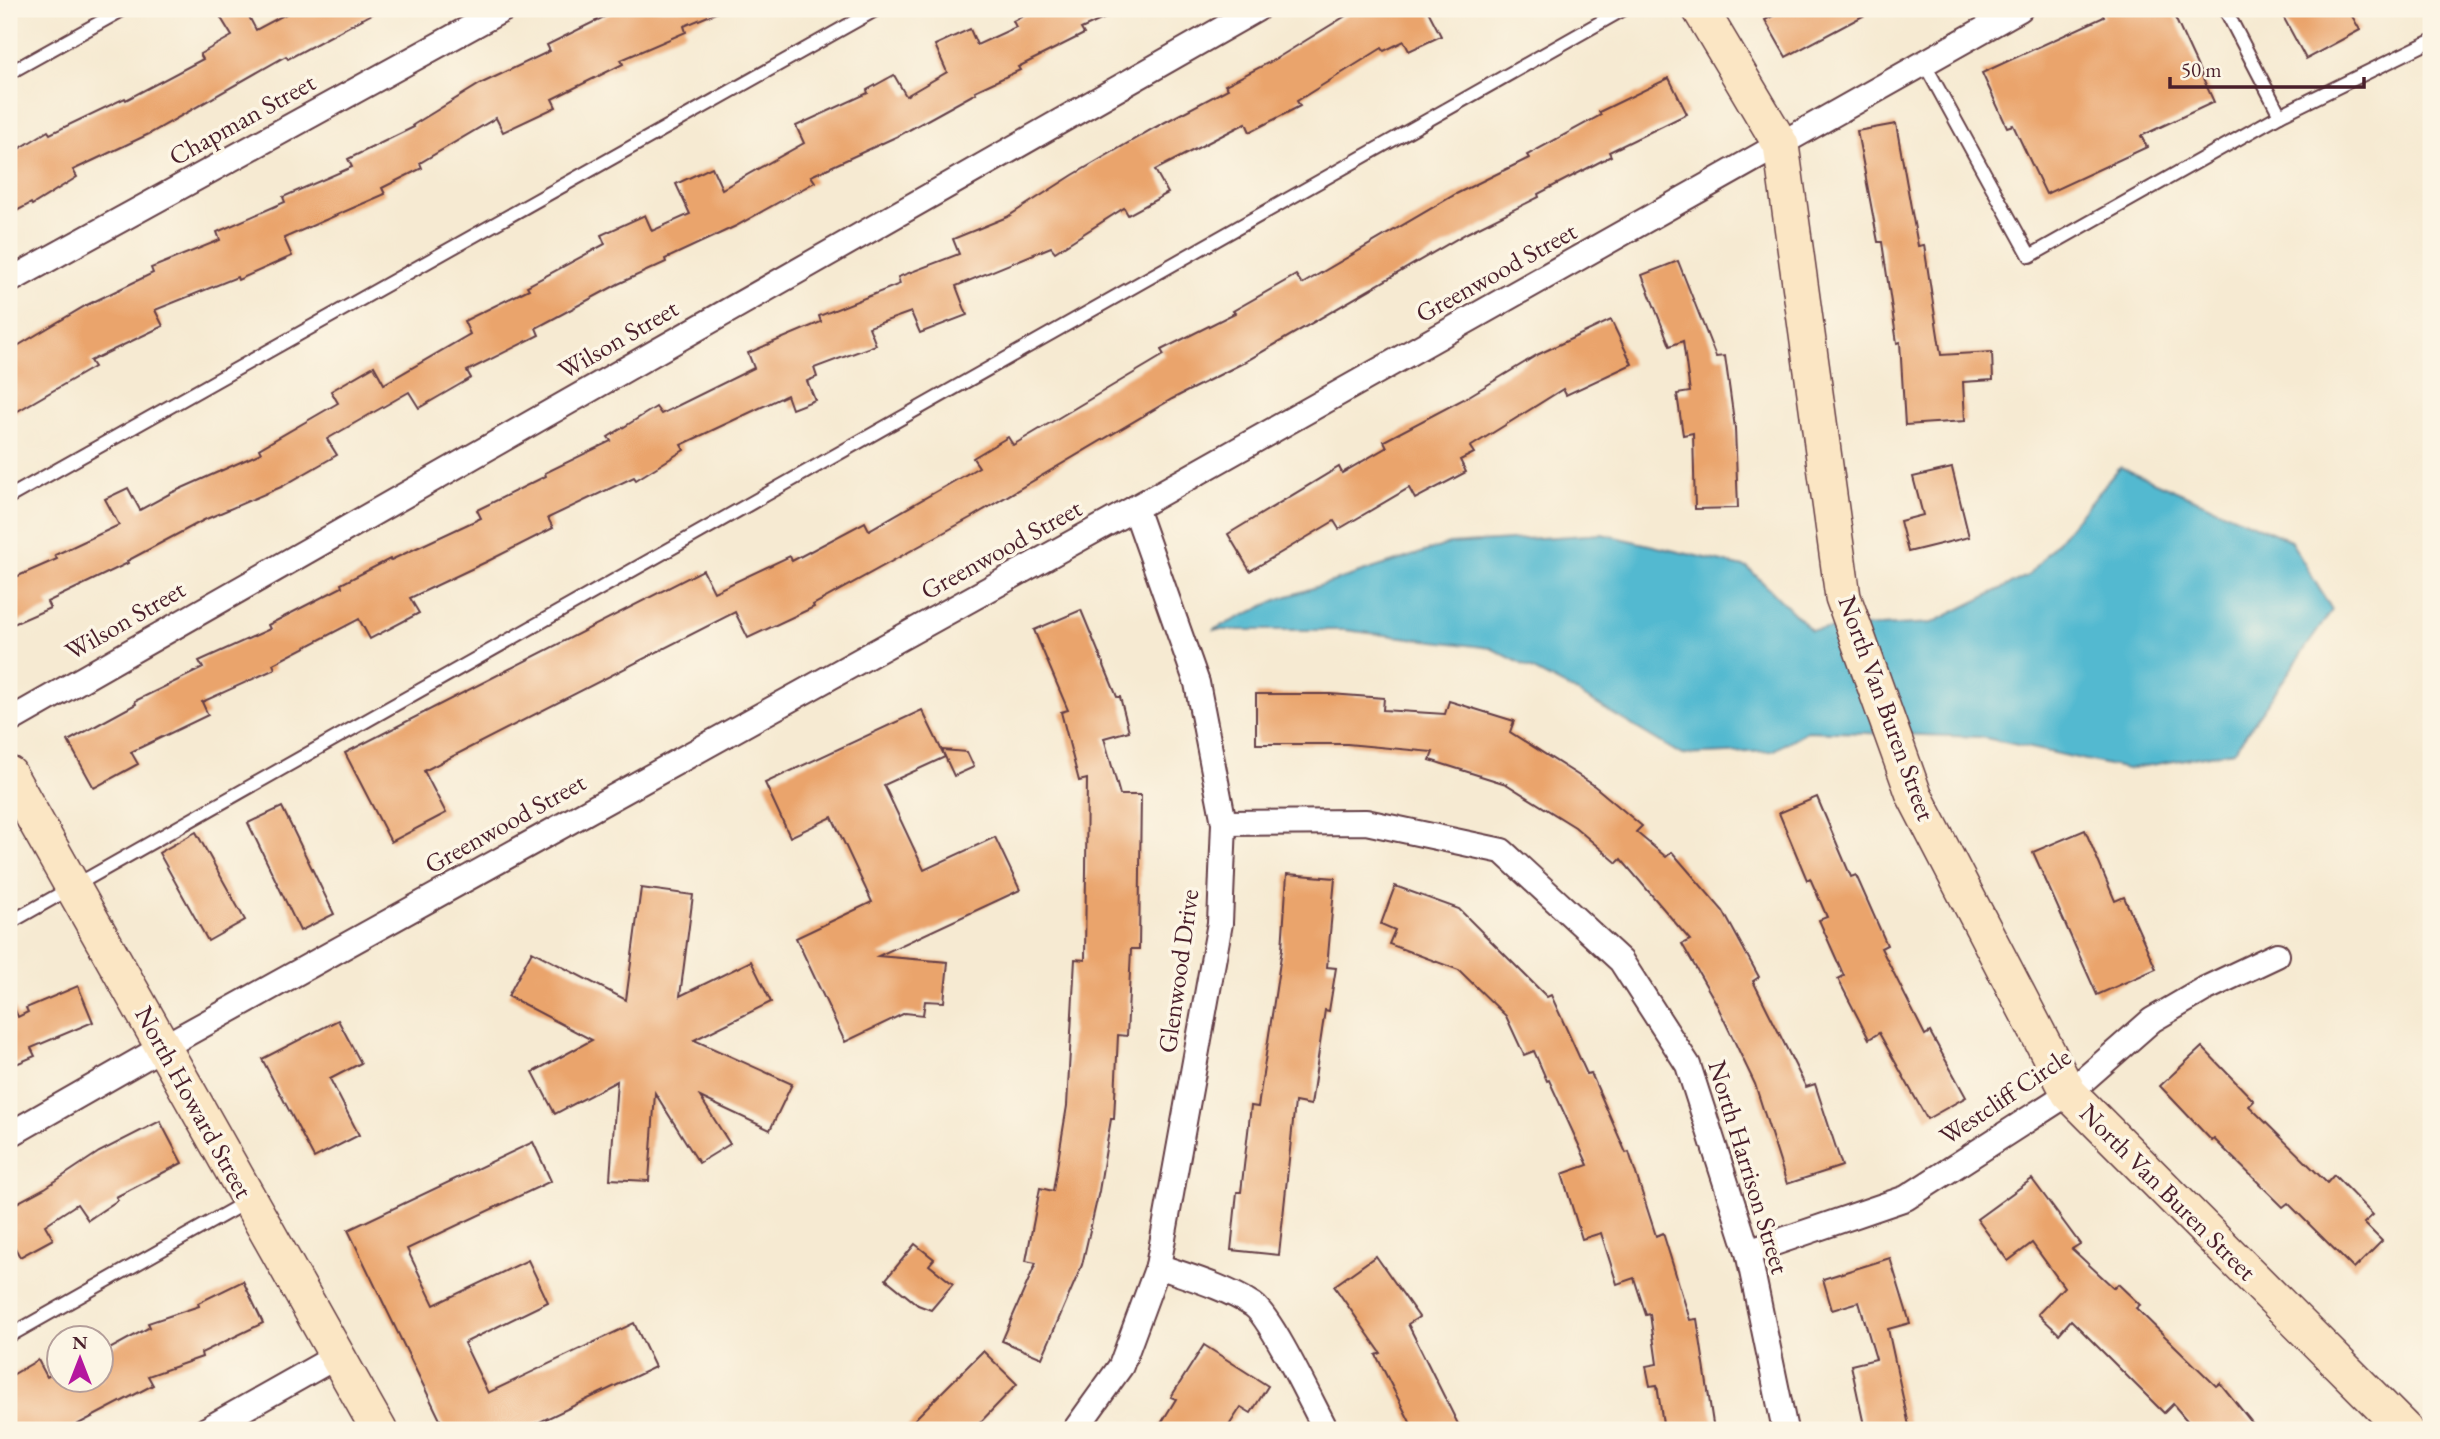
<svg xmlns="http://www.w3.org/2000/svg" width="2440" height="1439" font-family="'EB Garamond',serif">
	<style>
		.water { fill: #52b9d0; stroke: #4e6c7e; stroke-width: 2 }
		.building { fill: #eaa46c }
		.lines { fill: none; stroke-linecap: round; stroke-linejoin: round }
		.lane-casing { stroke: #643d44; stroke-width: 16 }
		.street-casing { stroke: #643d44; stroke-width: 28 }
		.secondary-casing { stroke: #643d44; stroke-width: 38 }
		.lane { stroke: #fff; stroke-width: 12 }
		.street { stroke: #fff; stroke-width: 24 }
		.secondary { stroke: #fbe6c4; stroke-width: 35 }
		.labels { text-anchor: middle; stroke-width: 7; stroke-linejoin: round; paint-order: stroke }
		.street-label { font-size: 26px; fill: #4a1f2b; stroke: #fcf5e5 }
	</style>
	<rect width="100%" height="100%" fill="#fcf5e5"/>
	<filter id="ink" filterUnits="userSpaceOnUse"><feTurbulence type="fractalNoise" baseFrequency=".0143" numOctaves="2"/><feDisplacementMap in="SourceGraphic" scale="14" xChannelSelector="R" yChannelSelector="G"/><feConvolveMatrix kernelMatrix="1 2 1 2 8 2 1 2 1" color-interpolation-filters="sRGB"/></filter>
	<filter id="wash" filterUnits="userSpaceOnUse"><feTurbulence type="fractalNoise" baseFrequency=".00686" numOctaves="4" result="noise"/><feDisplacementMap in="SourceGraphic" scale="28" xChannelSelector="R" yChannelSelector="G"/><feGaussianBlur stdDeviation="1.57" result="paint"/><feColorMatrix in="noise" values="0 0 0 0 0 0 0 0 0 0 0 0 0 0 0 0 0 1.4 0 .05"/><feComposite in="paint" operator="in"/></filter>
	<g filter="url(#wash)">
		<rect width="100%" height="100%" fill="#f6ead2"/>
		<polygon class="water" points="2120,467 2290,540 2332,610 2234,751 2127,769 1981,737 1807,731 1772,751 1682,755 1578,693 1491,648 1345,630 1213,630 1279,599 1449,544 1602,534 1748,568 1811,630 1932,623 2029,575"/>
		<g id="blocks">
			<g class="building">
				<polygon points="236,9 245,9 256,30 295,9 381,9 288,59 286,56 149,134 73,170 77,177 32,205 31,203 9,215 9,155 48,131 50,134 125,98 126,100 203,59 200,54 232,36 221,18"/>
				<polygon points="620,9 725,9 684,26 686,32 621,60 623,64 552,99 556,107 503,132 496,118 420,163 422,168 382,188 385,194 284,238 292,256 238,280 237,277 155,310 163,326 90,361 94,367 9,416 9,351 85,306 153,273 151,268 220,240 217,232 285,202 283,197 352,167 348,159 414,127 413,125 480,84 550,51 547,45"/>
				<polygon points="1037,9 1125,9 1081,29 1084,34 1018,67 1020,70 975,91 976,93 900,135 811,176 815,182 736,226 665,259 666,262 618,284 536,328 539,335 467,371 471,378 419,408 409,392 327,439 337,455 281,487 204,520 127,561 128,563 47,602 50,608 9,626 9,580 57,559 55,555 119,525 105,499 128,488 140,510 171,493 261,453 259,449 338,403 331,391 374,366 384,384 470,334 464,321 529,289 527,286 605,244 601,235 645,215 652,231 690,214 676,184 712,167 722,189 804,143 796,126 868,93 867,90 894,75 906,96 947,72 935,45 970,29 977,45 1016,27 1013,21"/>
				<polygon points="1357,9 1427,9 1441,36 1409,51 1404,41 1384,51 1382,48 1297,101 1300,106 1250,132 1246,123 1155,170 1168,193 1128,215 1124,208 1055,252 1051,247 956,286 967,315 920,333 911,312 869,327 876,345 814,368 817,377 807,381 815,400 792,409 787,395 681,445 684,450 636,480 634,477 548,518 553,528 486,562 410,598 419,613 370,639 359,619 273,664 275,669 202,702 208,715 131,752 138,764 94,788 68,741 136,704 135,701 203,668 199,661 270,629 268,625 342,587 341,584 390,559 391,560 481,518 477,510 546,476 545,473 611,441 608,437 656,407 661,414 754,368 748,353 821,322 819,316 900,284 898,277 959,254 953,239 1007,217 1073,175 1154,128 1228,89 1225,85 1274,60"/>
				<polygon points="1786,9 1876,9 1786,57 1765,20"/>
				<polygon points="2100,9 2171,9 2214,102 2141,136 2147,147 2046,194 2013,125 2007,127 1982,73 2104,17"/>
				<polygon points="2279,9 2348,9 2360,30 2306,59"/>
				<polygon points="1669,78 1687,114 1609,152 1611,156 1538,194 1539,197 1467,233 1243,363 1172,399 970,518 813,605 814,607 748,638 735,612 424,771 446,813 391,842 345,753 703,570 714,592 790,556 792,561 865,522 869,530 979,467 973,458 1008,437 1013,445 1164,355 1161,350 1235,313 1233,311 1296,275 1302,284 1456,194 1529,158 1527,155 1601,115 1599,112"/>
				<polygon points="1896,124 1918,246 1924,245 1941,355 1992,352 1993,380 1963,382 1965,421 1905,425 1900,342 1897,343 1882,242 1878,242 1857,131"/>
				<polygon points="1678,261 1716,357 1725,356 1735,428 1738,508 1695,509 1693,433 1683,435 1677,394 1690,392 1683,341 1670,346 1642,275"/>
				<polygon points="1611,320 1632,364 1566,395 1563,389 1470,447 1474,453 1460,460 1466,472 1415,499 1409,488 1339,529 1334,521 1250,571 1228,534 1339,467 1342,473 1387,447 1384,441 1464,399 1537,355"/>
				<polygon points="1952,468 1969,537 1908,552 1900,521 1923,515 1913,477"/>
				<polygon points="1081,610 1117,697 1120,697 1129,731 1104,738 1120,795 1141,795 1139,949 1131,949 1127,1036 1118,1035 1114,1119 1111,1119 1099,1191 1082,1265 1042,1358 1002,1341 1036,1263 1026,1261 1040,1188 1053,1191 1067,1106 1075,959 1085,960 1087,779 1079,781 1061,712 1068,710 1034,630"/>
				<polygon points="1256,694 1330,694 1384,698 1383,710 1445,714 1449,701 1514,721 1510,732 1592,784 1642,826 1636,832 1666,857 1672,852 1723,911 1759,977 1753,981 1806,1087 1815,1084 1842,1166 1787,1184 1755,1084 1715,1001 1682,944 1690,940 1621,859 1617,863 1575,827 1506,784 1430,760 1433,752 1347,744 1256,744"/>
				<polygon points="922,710 945,757 884,785 924,870 995,837 1020,890 878,956 948,962 944,1002 925,1001 923,1015 905,1013 845,1042 796,938 872,902 832,817 790,837 765,783"/>
				<polygon points="942,750 967,752 974,767 954,776"/>
				<polygon points="1817,797 1851,877 1856,875 1887,945 1881,948 1925,1035 1930,1032 1966,1097 1927,1119 1879,1033 1869,1039 1838,979 1844,976 1819,920 1827,917 1810,878 1807,880 1779,813"/>
				<polygon points="282,807 334,914 300,931 248,823"/>
				<polygon points="2085,830 2115,901 2124,897 2156,969 2097,995 2033,852"/>
				<polygon points="196,832 245,920 208,941 159,853"/>
				<polygon points="1287,874 1335,878 1327,967 1336,968 1329,1011 1325,1010 1311,1105 1295,1102 1279,1255 1231,1250 1237,1192 1241,1192 1251,1106 1258,1107 1282,949"/>
				<polygon points="1395,886 1459,909 1547,997 1551,995 1587,1074 1591,1073 1626,1153 1629,1152 1656,1236 1663,1233 1690,1320 1697,1319 1714,1430 1664,1430 1657,1385 1650,1386 1646,1366 1657,1364 1650,1314 1646,1315 1634,1278 1617,1284 1601,1233 1582,1239 1562,1174 1588,1165 1549,1080 1547,1081 1534,1051 1524,1055 1506,1016 1459,970 1389,944 1395,930 1381,924"/>
				<polygon points="641,888 693,895 680,996 751,961 771,1002 694,1040 792,1084 770,1130 700,1097 730,1144 699,1163 655,1093 649,1181 610,1179 617,1081 555,1114 533,1072 592,1040 508,996 532,951 626,1000"/>
				<polygon points="78,986 93,1022 31,1048 35,1056 9,1067 9,996 18,1017 28,1012 26,1008"/>
				<polygon points="338,1020 361,1063 330,1079 359,1135 314,1158 262,1059"/>
				<polygon points="2202,1047 2254,1101 2249,1106 2327,1183 2334,1175 2373,1215 2364,1223 2382,1241 2354,1269 2288,1203 2283,1207 2214,1139 2212,1141 2160,1086"/>
				<polygon points="160,1121 182,1163 116,1197 118,1200 88,1220 77,1204 45,1225 53,1239 20,1257 9,1237 9,1207 45,1188 99,1152"/>
				<polygon points="533,1142 551,1181 407,1249 434,1305 528,1260 548,1302 464,1343 488,1393 634,1323 655,1367 523,1430 445,1430 348,1230"/>
				<polygon points="2032,1179 2080,1244 2072,1249 2114,1288 2118,1284 2140,1305 2136,1308 2216,1386 2220,1383 2258,1430 2195,1430 2173,1404 2164,1413 2071,1320 2059,1334 2038,1314 2064,1287 2032,1243 2008,1261 1977,1219"/>
				<polygon points="915,1244 934,1259 929,1265 953,1284 931,1310 918,1305 886,1279"/>
				<polygon points="1376,1256 1419,1317 1408,1324 1461,1430 1414,1430 1376,1355 1381,1353 1334,1286"/>
				<polygon points="1890,1258 1910,1323 1888,1329 1910,1430 1865,1430 1851,1365 1876,1359 1859,1302 1832,1310 1823,1279"/>
				<polygon points="243,1281 263,1323 201,1353 202,1357 148,1376 153,1385 67,1430 9,1430 9,1377 38,1360 47,1377 60,1370 60,1380 102,1380 102,1353 150,1327 148,1323 199,1306 198,1303"/>
				<polygon points="1204,1345 1268,1386 1251,1413 1241,1407 1226,1430 1157,1430 1176,1399 1171,1397"/>
				<polygon points="983,1351 1017,1384 973,1430 904,1430"/>
			</g>
		</g>
	</g>
	<g filter="url(#ink)">
		<use href="#blocks" fill-opacity="0" stroke="#643d44" stroke-width="2"/>
		<g class="lines">
			<defs>
				<g id="lane">
					<polyline points="1924,63 2030,256 2280,115 2225,9"/>
					<polyline points="9,73 124,9"/>
					<polyline points="2280,115 2431,41"/>
					<polyline points="9,497 877,9"/>
					<polyline points="9,923 1624,9"/>
					<polyline points="9,1336 246,1202"/>
				</g>
				<g id="street">
					<polyline points="9,281 504,9"/>
					<polyline points="9,721 1257,9"/>
					<polyline points="1224,823 1366,822 1502,851 1621,961 1688,1065 1748,1252 1785,1430"/>
					<polyline points="9,1135 163,1047 1135,508 2020,9"/>
					<polyline points="1748,1252 1906,1198 2069,1093 2152,1020 2205,989 2277,955"/>
					<path d="M1158 1266C1189 1277 1225 1287 1253 1305 1272 1318 1313 1406 1326 1430"/>
					<polyline points="206,1430 337,1356"/>
					<polyline points="1075,1430 1121,1366 1158,1266 1220,923 1224,823 1197,683 1135,508"/>
				</g>
				<g id="secondary">
					<polyline points="1700,9 1781,145 1843,597 1914,795 2069,1093 2405,1430"/>
					<polyline points="9,774 379,1430"/>
				</g>
			</defs>
			<use href="#lane" class="lane-casing"/>
			<use href="#street" class="street-casing"/>
			<use href="#secondary" class="secondary-casing"/>
			<use href="#lane" class="lane"/>
			<use href="#street" class="street"/>
			<use href="#secondary" class="secondary"/>
		</g>
	</g>
	<g class="labels">
		<g class="street-label">
			<text transform="translate(242 119) rotate(-29)" y="9">Chapman Street</text>
			<text transform="translate(1496 272) rotate(-29)" y="9">Greenwood Street</text>
			<text transform="translate(618 339) rotate(-30)" y="9">Wilson Street</text>
			<text transform="translate(1001 549) rotate(-29)" y="9">Greenwood Street</text>
			<text transform="translate(125 620) rotate(-30)" y="9">Wilson Street</text>
			<text transform="translate(1887 708) rotate(70)" y="9">North Van Buren Street</text>
			<text transform="translate(505 823) rotate(-29)" y="9">Greenwood Street</text>
			<text transform="translate(1178 971) rotate(-82)" y="9">Glenwood Drive</text>
			<text transform="translate(2005 1096) rotate(-34)" y="9">Westcliff Circle</text>
			<text transform="translate(194 1102) rotate(61)" y="9">North Howard Street</text>
			<text transform="translate(1749 1167) rotate(73)" y="9">North Harrison Street</text>
			<text transform="translate(2168 1192) rotate(45)" y="9">North Van Buren Street</text>
		</g>
	</g>
	<rect width="2440" height="1439" fill="none" stroke="#fcf5e5" stroke-width="35"/>
	<g transform="translate(80 1359)"><circle r="33" fill="#fcf5e5" stroke="#b59f9b" stroke-width="2"/>
	<path d="M0-5L12 26L0 18L-12 26Z" fill="#b5179e"/>
	<text y="-10" font-size="19" font-weight="bold" text-anchor="middle" fill="#4a1f2b">N</text>
	</g>
	<path d="M2170 77v10h194v-10" fill="none" stroke="#4a1f2b" stroke-width="3.5"/>
	<text x="2181" y="77" font-size="21" fill="#4a1f2b" stroke="#fcf5e5" stroke-width="5" paint-order="stroke">50 m</text>
</svg>
